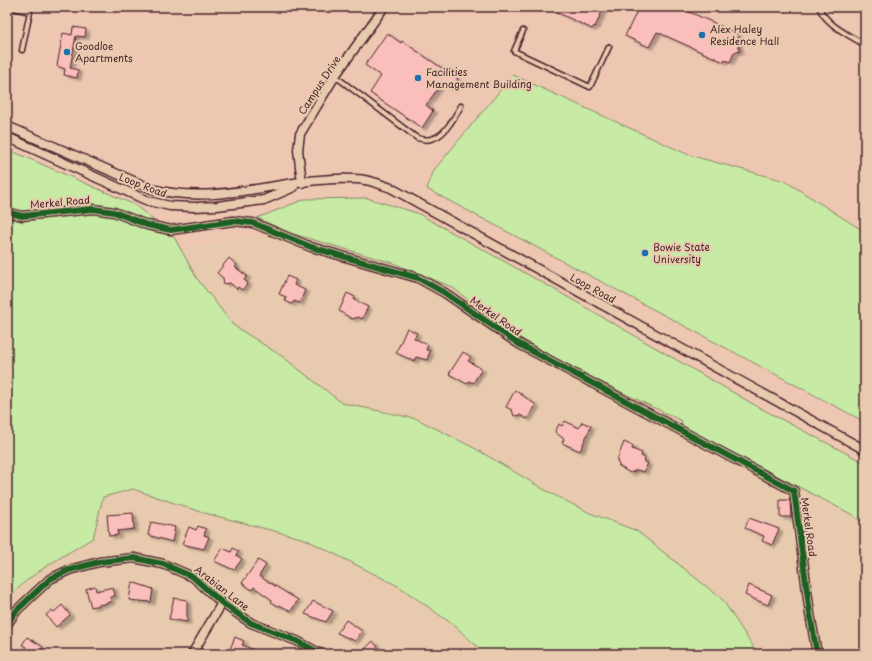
<svg xmlns="http://www.w3.org/2000/svg" width="872" height="661" font-family="'Playpen Sans',sans-serif">
	<style>
		.built { fill: #eec7b2 }
		.green { fill: #c7eba5; stroke: #888568 }
		.building { fill: #fbbfbb; stroke: #4a1f2b; filter: url(#shadow) }
		.lines { fill: none; stroke-linecap: round; stroke-linejoin: round }
		.lane-casing { stroke: #4a1f2b; stroke-width: 7 }
		.street-casing { stroke: #4a1f2b; stroke-width: 11 }
		.lane { stroke: #e8cbae; stroke-width: 4 }
		.street { stroke: #e8cbae; stroke-width: 8 }
		.cycleway-casing { stroke: #e8cbae; stroke-width: 8 }
		.cycleway { stroke: #1b5e20; stroke-width: 6 }
		.poi-dot { fill: #1f6fb2; stroke: #e8cbae; stroke-width: 1.5 }
		.labels { text-anchor: middle; stroke-width: 4; stroke-linejoin: round; paint-order: stroke }
		.poi-label { font-size: 10px; fill: #4a1f2b; stroke: #e8cbae; text-anchor: start }
		.street-label { font-size: 10px; fill: #4a1f2b; stroke: #e8cbae }
	</style>
	<defs>
		<filter id="shadow"><feDropShadow dx="4" dy="2.5" stdDeviation="1" flood-color="#0004"/></filter>
	</defs>
	<rect width="100%" height="100%" fill="#e8cbae"/>
	<filter id="ink" filterUnits="userSpaceOnUse"><feTurbulence type="fractalNoise" baseFrequency=".025" numOctaves="2"/><feDisplacementMap in="SourceGraphic" scale="8" xChannelSelector="R" yChannelSelector="G"/><feConvolveMatrix kernelMatrix="1 2 1 2 8 2 1 2 1" color-interpolation-filters="sRGB"/></filter>
	<g filter="url(#ink)">
		<polygon class="built" points="7,7 865,7 865,480 364,221 289,231 7,275"/>
		<g class="green">
			<polygon points="513,75 689,155 785,181 865,232 865,422 427,189 434,170"/>
			<path d="M7 149 135 205 174 237 196 277 233 325 283 357 342 403 417 419 476 449 550 493 590 513 637 531 722 599 758 654H613L611 651 600 654 484 653 455 626 400 587 305 539 201 512 133 489 103 497 93 538C64 556 29 573 7 600Z"/>
			<polygon points="367,198 417,213 552,288 760,408 865,463 865,525 853,515 681,426 682,421 565,365 504,328 452,287 393,263 290,233 257,218 305,199"/>
		</g>
		<g class="building">
			<polygon points="546,7 604,7 595,27 594,26 592,29"/>
			<polygon points="639,7 683,7 683,9 738,34 737,37 740,38 738,44 740,51 734,53 730,62 725,60 724,62 657,32 649,47 625,36"/>
			<polygon points="73,27 86,29 85,37 76,36 70,68 78,70 77,78 64,75 65,69 57,66 63,33 72,35"/>
			<polygon points="387,33 401,43 402,41 458,79 452,89 442,83 426,105 433,111 422,128 370,93 381,76 365,65"/>
			<polygon points="229,258 237,265 235,267 247,276 244,280 248,283 242,290 238,287 237,289 230,283 224,284 223,278 217,273"/>
			<polygon points="287,276 296,280 294,285 305,290 300,303 294,301 292,304 285,301 286,297 279,294"/>
			<polygon points="347,293 355,297 354,300 368,307 362,319 358,317 352,319 339,311"/>
			<polygon points="407,328 417,333 414,338 428,345 426,350 430,351 427,360 416,357 414,361 396,353"/>
			<polygon points="463,352 471,357 468,361 482,369 473,383 469,381 467,384 449,374"/>
			<polygon points="515,390 536,405 527,419 520,415 514,416 512,410 506,407"/>
			<polygon points="565,421 579,428 582,422 591,426 580,451 562,443 564,439 555,432 559,424 562,426"/>
			<polygon points="624,442 633,446 632,449 642,453 641,456 645,458 644,462 648,463 644,472 637,470 630,473 619,466 617,460"/>
			<polygon points="780,500 790,500 791,517 780,517"/>
			<polygon points="133,513 134,529 117,531 118,535 109,536 107,515"/>
			<polygon points="749,518 779,529 772,545 762,541 764,536 745,528"/>
			<polygon points="151,522 175,527 172,542 148,535"/>
			<polygon points="198,526 206,529 204,535 209,537 204,549 182,544 189,527 196,530"/>
			<polygon points="223,548 231,552 233,548 239,552 236,555 242,559 234,570 214,561"/>
			<polygon points="258,560 266,565 259,576 298,600 291,611 279,605 278,606 271,602 272,600 254,587 252,590 242,583"/>
			<polygon points="132,582 153,589 151,602 129,600"/>
			<polygon points="749,585 772,595 768,605 745,595"/>
			<polygon points="95,586 96,591 113,587 115,596 110,597 111,602 91,607 86,589"/>
			<polygon points="174,598 187,600 187,622 169,619"/>
			<polygon points="313,601 333,611 326,622 305,614"/>
			<polygon points="62,605 70,615 56,627 46,615 52,610 54,612"/>
			<polygon points="346,620 362,631 355,641 337,633"/>
			<polygon points="27,637 43,647 39,654 22,654 26,647 22,645"/>
			<polygon points="235,637 244,641 242,645 264,654 228,654"/>
			<polygon points="373,641 383,654 360,654"/>
		</g>
		<g class="lines">
			<defs>
				<g id="lane">
					<polyline points="10,7 30,12 22,50"/>
					<path d="M819 7C826 25 849 35 865 45"/>
					<polyline points="523,31 514,51 590,87 609,47"/>
					<path d="M335 76 417 138C440 146 451 123 461 106"/>
				</g>
				<g id="street">
					<path d="M7 126 152 189C221 207 288 175 356 179 368 179 380 184 391 188L865 450"/>
					<polyline points="7,137 148,201 170,206 194,207 217,206 264,200 294,187"/>
					<polyline points="302,183 298,150 300,134 335,76 384,7"/>
					<polyline points="7,212 22,216 93,209 114,212 147,225 171,230 233,221 253,223 311,247 418,278 445,293 519,344 794,491 810,614 817,654"/>
					<polyline points="7,624 17,610 50,579 69,570 99,562 134,558 163,564 193,577 222,603 251,623 297,641 321,654"/>
					<polyline points="192,654 222,603"/>
				</g>
			</defs>
			<use href="#lane" class="lane-casing"/>
			<use href="#street" class="street-casing"/>
			<use href="#lane" class="lane"/>
			<use href="#street" class="street"/>
			<defs>
				<g id="cycleway">
					<polyline points="7,212 22,216 93,209 114,212 147,225 171,230 233,221 253,223 311,247 418,278 445,293 519,344 794,491 810,614 817,654"/>
					<polyline points="7,624 17,610 50,579 69,570 99,562 134,558 163,564 193,577 222,603 251,623 297,641 321,654"/>
				</g>
			</defs>
			<use href="#cycleway" class="cycleway-casing"/>
			<use href="#cycleway" class="cycleway"/>
		</g>
	</g>
	<g class="poi-dot">
		<circle cx="702" cy="35" r="4"/>
		<circle cx="67" cy="52" r="4"/>
		<circle cx="418" cy="78" r="4"/>
		<circle cx="645" cy="253" r="4"/>
	</g>
	<g class="labels">
		<g class="poi-label">
			<text x="710" y="33">Alex Haley<tspan x="710" dy="12">Residence Hall</tspan></text>
			<text x="75" y="50">Goodloe<tspan x="75" dy="12">Apartments</tspan></text>
			<text x="426" y="76">Facilities<tspan x="426" dy="12">Management Building</tspan></text>
			<text x="653" y="251">Bowie State<tspan x="653" dy="12">University</tspan></text>
		</g>
		<g class="street-label">
			<text transform="translate(319 85) rotate(-57)" y="4">Campus Drive</text>
			<text transform="translate(143 185) rotate(21)" y="4">Loop Road</text>
			<text transform="translate(60 202) rotate(-5)" y="4">Merkel Road</text>
			<text transform="translate(593 288) rotate(29)" y="4">Loop Road</text>
			<text transform="translate(496 316) rotate(35)" y="4">Merkel Road</text>
			<text transform="translate(809 527) rotate(82)" y="4">Merkel Road</text>
			<text transform="translate(222 588) rotate(38)" y="4">Arabian Lane</text>
		</g>
	</g>
	<rect width="872" height="661" fill="none" stroke="#e8cbae" stroke-width="24"/>
	<rect x="12" y="12" width="848" height="637" fill="none" stroke="#4a1f2b" stroke-width="1.5" filter="url(#ink)"/>
</svg>
